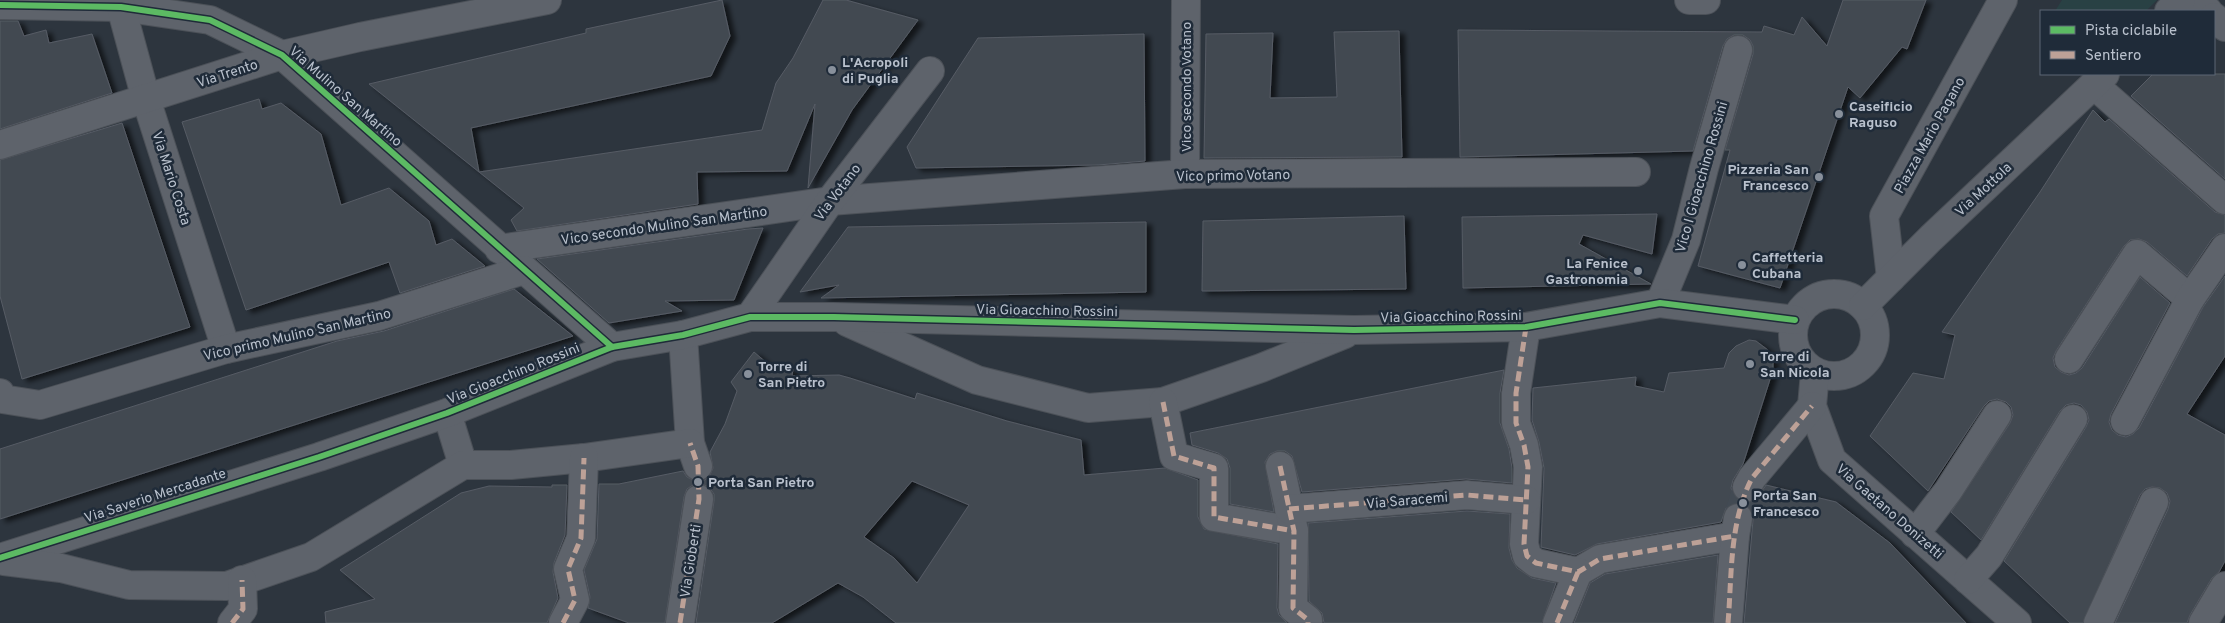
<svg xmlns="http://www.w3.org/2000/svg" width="2225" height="623" font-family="Overpass,sans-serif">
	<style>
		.green { fill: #294144 }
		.building { fill: #434951; stroke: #565c65; fill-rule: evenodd; filter: url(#shadow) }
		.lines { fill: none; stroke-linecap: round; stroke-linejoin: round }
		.minor-tunnel { stroke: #424a53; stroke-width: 28; stroke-dasharray: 28 14; stroke-linecap: butt }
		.minor-casing { stroke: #4c5158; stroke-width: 30 }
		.minor { stroke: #5e636b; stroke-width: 28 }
		.quiet { stroke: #bda197; stroke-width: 5; stroke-dasharray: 10 5; stroke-linecap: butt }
		.cycleway-casing { stroke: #1f2b39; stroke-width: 9 }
		.cycleway { stroke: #5cba63; stroke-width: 6 }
		.poi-dot { fill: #88909b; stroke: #1f2b39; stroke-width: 2 }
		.labels { text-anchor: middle; stroke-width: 5; stroke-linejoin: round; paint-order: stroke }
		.poi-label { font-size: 14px; font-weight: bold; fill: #b9c1cd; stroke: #1f2b39; text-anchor: start }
		.street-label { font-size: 14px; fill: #b9c1cd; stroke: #1f2b39 }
	</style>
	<defs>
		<filter id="shadow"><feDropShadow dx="5.5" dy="3" stdDeviation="2.5" flood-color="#0009"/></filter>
	</defs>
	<rect width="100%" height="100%" fill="#2d353e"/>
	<polygon class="green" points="2062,0 2157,0 2146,11 2055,11"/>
	<g class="building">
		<polygon points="722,0 730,36 711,76 471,128 479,172 762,130 776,83 793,58 823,0 846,0 918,20 852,110 808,188 815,104 787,171 697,172 698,204 517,231 511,220 524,208 369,84 586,33 586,29"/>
		<polygon points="1843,0 1926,0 1907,49 1902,47 1860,98 1848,87 1780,288 1698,266 1730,150 1725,150 1753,54 1753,46 1750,40 1743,35 1734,35 1727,39 1723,46 1693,151 1460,157 1458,30 1762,32 1764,26 1794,35 1802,17 1827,46"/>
		<polygon points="0,21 18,21 24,36 46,30 49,43 92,34 112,93 0,129"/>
		<polygon points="1399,31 1402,157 1204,158 1206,34 1273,33 1270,98 1337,97 1334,32"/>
		<polygon points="1144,34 1145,161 1098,165 916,168 907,147 978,38"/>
		<polygon points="2153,74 2225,74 2225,179 2131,96"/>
		<polygon points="259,99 262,109 281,103 321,134 341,205 389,188 429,221 436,245 452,239 485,266 400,293 389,262 246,310 182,122"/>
		<polygon points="2093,110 2105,122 2109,119 2215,212 2225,215 2225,233 2218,234 2212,239 2187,276 2147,242 2139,239 2130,240 2124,246 2056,351 2053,358 2055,367 2061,372 2069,375 2076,373 2082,368 2140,277 2170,303 2111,414 2109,422 2112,430 2118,435 2126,437 2133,434 2139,428 2203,307 2225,276 2225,356 2187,414 2225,435 2225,561 2219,572 2212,578 2190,615 2187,623 2115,623 2168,509 2170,501 2167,493 2160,488 2152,487 2145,489 2140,495 2083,623 2070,623 2004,561 2086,427 2089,420 2087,412 2081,405 2074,403 2066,405 2060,411 1981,540 1951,512 2010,423 2013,415 2011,407 2006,402 1997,399 1989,401 1984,406 1928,491 1870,436 1913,373 1944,379 1955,335 1942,332 2040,192"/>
		<polygon points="122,123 190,327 22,379 0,296 0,160"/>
		<polygon points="1657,214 1652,254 1583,235 1579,244 1651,284 1463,288 1462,217"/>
		<polygon points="1404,216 1406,289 1202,291 1203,221"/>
		<polygon points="1146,222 1146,292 821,298 839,285 800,292 848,227"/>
		<polygon points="763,228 734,300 665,301 682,311 609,323 537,259 748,229"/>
		<polygon points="514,289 573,336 0,519 0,449 337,341 384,331"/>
		<polygon points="1749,340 1756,341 1768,350 1773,362 1773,370 1743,464 1733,480 1731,488 1734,495 1740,501 1748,503 1755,501 1766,485 1836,502 1890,543 1966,623 1744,623 1753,520 1752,512 1748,506 1741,503 1733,503 1726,508 1721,522 1597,544 1575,555 1541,547 1544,468 1539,442 1532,420 1533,388 1636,377 1635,386 1664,392 1669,373 1724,368 1729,353 1736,346"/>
		<path d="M754 352 775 370 793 369 792 376 839 375 850 378 915 399 917 393 1007 421 1081 440 1084 475 1165 468 1198 480V517L1204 529 1278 544 1277 608 1279 615 1287 623H896L863 597 838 583 772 623H696L714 501V494L709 487 701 484 693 485 687 489 684 497 665 623H629L588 608 590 597 584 570 597 539 599 484H619L683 471 687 477 695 481H703L709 477 713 468 710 452 725 424 737 391 731 382ZM912 481 969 505 917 583 894 558 864 537Z"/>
		<polygon points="1504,370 1500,393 1500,423 1509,449 1512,468 1512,483 1466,479 1302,492 1292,456 1285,451 1277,451 1270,454 1265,462 1274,512 1230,504 1230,468 1227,459 1218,453 1192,445 1190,433"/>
		<polygon points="552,485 567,485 565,535 554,563 553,572 558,598 547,623 326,623 325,612 375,599 340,570 461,493 489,486 552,487"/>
		<polygon points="1467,511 1510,514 1509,548 1512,560 1517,568 1532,578 1556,583 1542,623 1324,623 1322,613 1309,601 1308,523"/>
		<polygon points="1718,555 1713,623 1574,623 1590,583 1605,574"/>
	</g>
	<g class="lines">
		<polyline class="minor-tunnel" points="1738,517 1747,487"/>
		<defs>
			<g id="minor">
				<polyline points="1689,0 1706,0"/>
				<polyline points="2197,0 2208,11"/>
				<polyline points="0,5 121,7 210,20 282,55 612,347"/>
				<polyline points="121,7 146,99 226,349"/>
				<polyline points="2169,11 2181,0"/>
				<polyline points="2214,17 2225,27"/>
				<polyline points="2094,85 2225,200"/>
				<polyline points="0,145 282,55 360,37 547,0"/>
				<polyline points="1185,174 1186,0"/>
				<polyline points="499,249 830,201 1185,174 1636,172"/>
				<polyline points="1891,278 1884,216 2003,0"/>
				<circle cx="1834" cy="335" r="41"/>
				<polyline points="1660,303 1686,240 1704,168 1738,50"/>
				<polyline points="1863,306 1931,238 2105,74"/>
				<polyline points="750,317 830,201 930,71"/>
				<polyline points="847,322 977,380 1088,408 1163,402 1261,368 1345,334"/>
				<polyline points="1526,327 1516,393 1516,423 1524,445 1528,467 1524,544 1527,556 1536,563 1578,572 1600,559 1735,536"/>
				<polyline points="683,335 690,443 698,466"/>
				<polyline points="2069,359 2137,254 2190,299"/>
				<polyline points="1815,372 1812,406 1832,460 2017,623"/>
				<polyline points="0,393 2,399 40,405 226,349 379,316 524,270"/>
				<polyline points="1163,402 1174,456 1214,468 1214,517 1294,531"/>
				<polyline points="447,413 463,465"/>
				<polyline points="2125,421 2190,299 2225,248"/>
				<polyline points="1280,466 1294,531 1293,608 1308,620 1308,623"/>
				<polyline points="1747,487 1752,478 1812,406"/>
				<polyline points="1289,509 1467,495 1526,500"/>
				<polyline points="1915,534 1948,491 1997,415"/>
				<polyline points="0,558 319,457 447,413 612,347 683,335 750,317 834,317 1354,330 1526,327 1660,303 1795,320"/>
				<polyline points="4,561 61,568 129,585 227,586 311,557 463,465 511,465 584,458 690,443"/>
				<polyline points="1968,580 1989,556 2073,419"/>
				<polyline points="232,623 243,609 242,580"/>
				<polyline points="563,623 575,600 568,569 581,538 584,458"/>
				<polyline points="680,623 699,499"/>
				<polyline points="1557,623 1578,572"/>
				<polyline points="1728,623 1735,536 1738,518"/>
				<polyline points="2098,623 2154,502"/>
				<polyline points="2203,623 2225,586"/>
			</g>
		</defs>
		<use href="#minor" class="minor-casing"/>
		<use href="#minor" class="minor"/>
		<g class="quiet">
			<polyline points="1526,327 1516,393 1516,423 1524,445 1528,467 1524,544 1527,556 1536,563 1578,572 1600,559 1735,536"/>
			<polyline points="1163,402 1174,456 1214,468 1214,517 1294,531"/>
			<polyline points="1280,466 1294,531 1293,608 1308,620 1308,623"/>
			<polyline points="1289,509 1467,495 1526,500"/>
			<polyline points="232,623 243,609 242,580"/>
			<polyline points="563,623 575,600 568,569 581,538 584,458"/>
			<polyline points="680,623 699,499 698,466 690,443"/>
			<polyline points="1557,623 1578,572"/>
			<path d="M1728 623C1732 576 1729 522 1752 478L1812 406"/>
		</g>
		<defs>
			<g id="cycleway">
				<polyline points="0,5 121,7 210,20 282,55 612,347"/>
				<polyline points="0,558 319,457 447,413 612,347 683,335 750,317 834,317 1354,330 1526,327 1660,303 1795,320"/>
			</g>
		</defs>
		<use href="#cycleway" class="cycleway-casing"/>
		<use href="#cycleway" class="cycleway"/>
	</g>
	<g class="poi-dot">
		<circle cx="832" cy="70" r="5"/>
		<circle cx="1839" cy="114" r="5"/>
		<circle cx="1819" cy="177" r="5"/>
		<circle cx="1742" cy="265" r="5"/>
		<circle cx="1638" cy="271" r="5"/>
		<circle cx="1750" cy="364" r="5"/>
		<circle cx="748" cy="374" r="5"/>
		<circle cx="698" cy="482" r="5"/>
		<circle cx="1743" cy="503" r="5"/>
	</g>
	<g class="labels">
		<g class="poi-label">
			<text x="842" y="67">L'Acropoli<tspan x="842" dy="16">di Puglia</tspan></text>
			<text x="1849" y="111">Caseificio<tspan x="1849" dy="16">Raguso</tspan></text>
			<text x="1809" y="174" text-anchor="end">Pizzeria San<tspan x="1809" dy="16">Francesco</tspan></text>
			<text x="1752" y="262">Caffetteria<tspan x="1752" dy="16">Cubana</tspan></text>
			<text x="1628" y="268" text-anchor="end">La Fenice<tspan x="1628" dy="16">Gastronomia</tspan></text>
			<text x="1760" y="361">Torre di<tspan x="1760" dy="16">San Nicola</tspan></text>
			<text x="758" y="371">Torre di<tspan x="758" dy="16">San Pietro</tspan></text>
			<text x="708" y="487">Porta San Pietro</text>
			<text x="1753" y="500">Porta San<tspan x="1753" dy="16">Francesco</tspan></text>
		</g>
		<g class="street-label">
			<text transform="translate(227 73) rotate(-18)" y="5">Via Trento</text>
			<text transform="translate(1186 87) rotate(-90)" y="5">Vico secondo Votano</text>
			<text transform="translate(346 96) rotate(41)" y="5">Via Mulino San Martino</text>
			<text transform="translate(1929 135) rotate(-61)" y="5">Piazza Mario Pagano</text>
			<text transform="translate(1233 175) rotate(-1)" y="5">Vico primo Votano</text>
			<text transform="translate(1701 177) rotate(-74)" y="5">Vico I Gioacchino Rossini</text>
			<text transform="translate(172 178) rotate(72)" y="5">Via Mario Costa</text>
			<text transform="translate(1983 189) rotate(-43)" y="5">Via Mottola</text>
			<text transform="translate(837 192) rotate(-53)" y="5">Via Votano</text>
			<text transform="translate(664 225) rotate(-8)" y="5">Vico secondo Mulino San Martino</text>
			<text transform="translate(1047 310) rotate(1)" y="5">Via Gioacchino Rossini</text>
			<text transform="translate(1451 316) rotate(-1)" y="5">Via Gioacchino Rossini</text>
			<text transform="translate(297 334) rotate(-13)" y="5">Vico primo Mulino San Martino</text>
			<text transform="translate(513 373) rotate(-22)" y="5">Via Gioacchino Rossini</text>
			<text transform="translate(155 495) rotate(-18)" y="5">Via Saverio Mercadante</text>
			<text transform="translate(1407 500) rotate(-5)" y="5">Via Saracemi</text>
			<text transform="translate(1890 511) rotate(41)" y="5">Via Gaetano Donizetti</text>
			<text transform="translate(690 561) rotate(-81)" y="5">Via Gioberti</text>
		</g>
	</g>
	<rect x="2040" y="10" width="175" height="65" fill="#1f2b39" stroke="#5d6774"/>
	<rect x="2050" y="26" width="25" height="8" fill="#5cba63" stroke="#5d6774"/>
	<text x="2085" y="35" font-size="15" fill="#b9c1cd">Pista ciclabile</text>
	<rect x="2050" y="51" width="25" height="8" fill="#bda197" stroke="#5d6774"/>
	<text x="2085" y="60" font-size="15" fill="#b9c1cd">Sentiero</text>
</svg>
